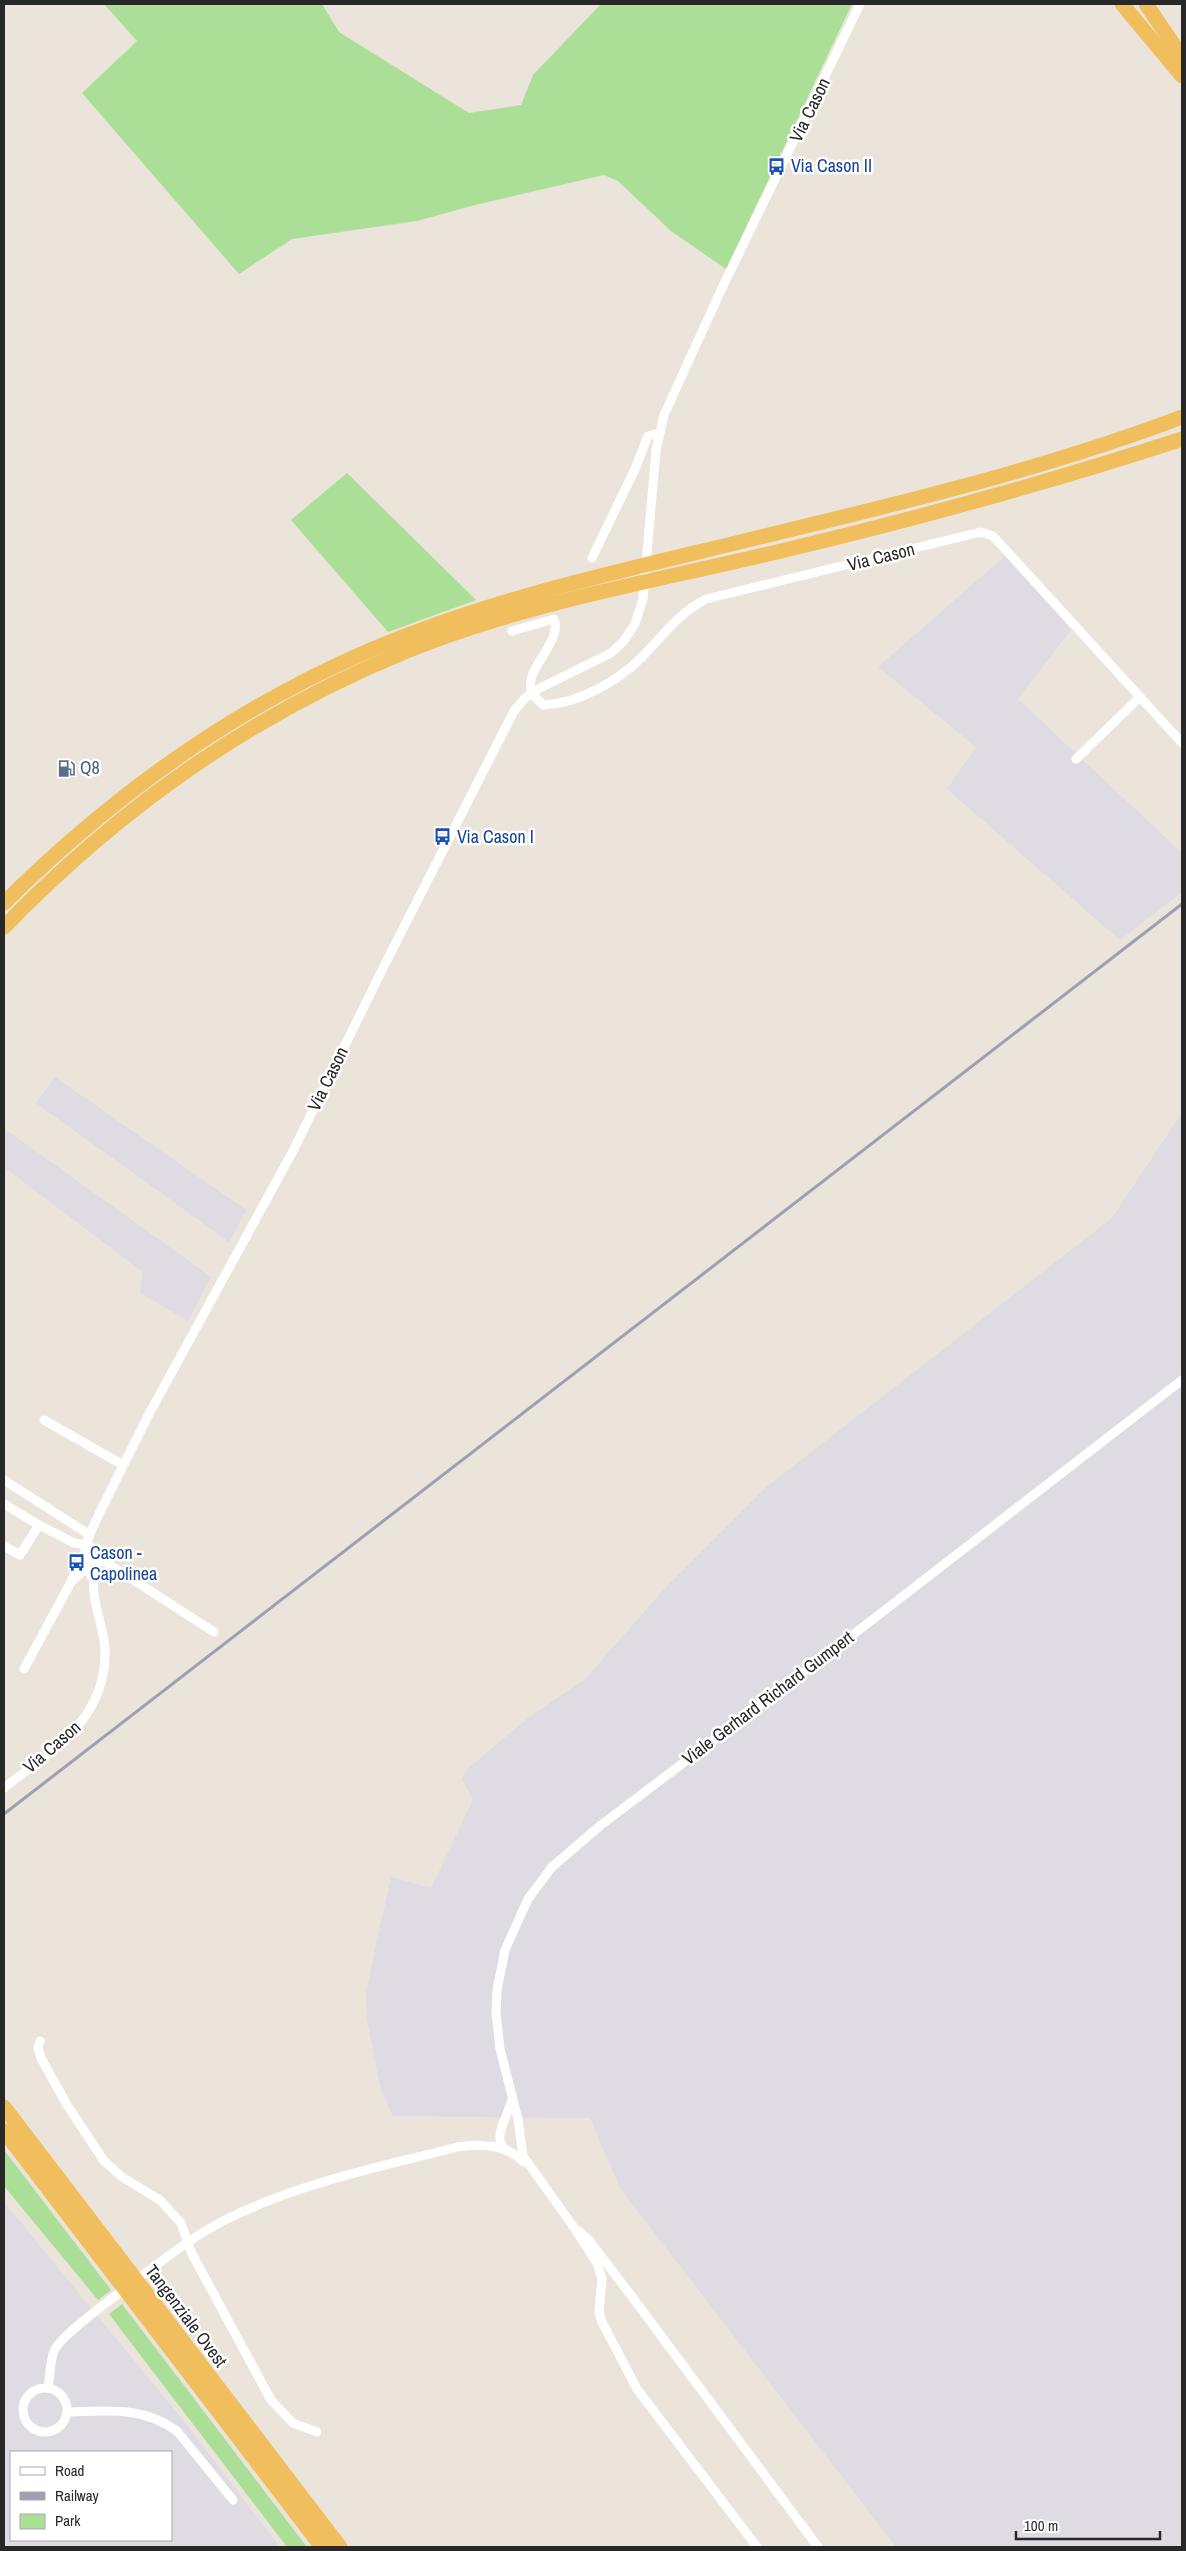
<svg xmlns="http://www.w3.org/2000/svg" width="1186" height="2551" font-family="'Archivo Narrow',sans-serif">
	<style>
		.industrial { fill: #dedbe3; fill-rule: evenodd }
		.green { fill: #abdf98 }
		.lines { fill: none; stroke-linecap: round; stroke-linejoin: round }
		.minor { stroke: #fff; stroke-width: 9 }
		.trunk { stroke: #f0be5c; stroke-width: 15 }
		.rail { stroke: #9d9fb2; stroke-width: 3 }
		.labels { text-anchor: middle; stroke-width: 5; stroke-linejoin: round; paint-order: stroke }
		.street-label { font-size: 18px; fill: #282828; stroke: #fff }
		.transit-label { font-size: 18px; fill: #164399; stroke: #fff; text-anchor: start }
		.service-label { font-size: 18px; fill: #4e5e75; stroke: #fff; text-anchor: start }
	</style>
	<rect width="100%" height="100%" fill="#eae4da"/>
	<g class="industrial">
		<polygon points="1006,555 1071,630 1018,699 1182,853 1182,892 1120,940 947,789 976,747 878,667"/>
		<polygon points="55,1077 246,1210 229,1242 36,1103"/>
		<polygon points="1182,1113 1182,2547 896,2547 620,2188 590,2118 393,2116 380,2087 367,2019 366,1992 391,1877 431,1888 473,1800 462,1779 467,1769 528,1718 585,1679 667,1586 765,1488 1112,1218"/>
		<polygon points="8,1131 211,1277 188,1321 140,1293 143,1272 4,1167 4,1136"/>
		<path d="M4 2202 187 2425 280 2547H4ZM11 2452H171V2540H11Z"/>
	</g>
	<g class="green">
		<polygon points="104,4 322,4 339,32 469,113 521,105 533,75 601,4 852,4 726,269 671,231 618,181 604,175 475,205 417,221 292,239 239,274 82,93 137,41"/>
		<polygon points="347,473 476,600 388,632 291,520"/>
		<polygon points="4,2150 111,2290 98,2300 4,2186"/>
		<polygon points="122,2304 307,2547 287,2547 109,2314"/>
	</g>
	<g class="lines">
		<g class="minor">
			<polyline points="592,558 635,469 648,436 659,433"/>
			<path d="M512 631 554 619C564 641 521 672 532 693 534 697 540 701 543 705 577 704 617 682 641 658 664 635 676 615 706 599L981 532 993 536 1182 743"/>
			<polyline points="1076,759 1140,697"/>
			<polyline points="44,1420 123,1465"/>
			<polyline points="4,1480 90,1535"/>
			<polyline points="4,1504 39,1525"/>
			<polyline points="4,1546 20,1555 39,1525 74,1543 89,1545"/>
			<polyline points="95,1558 101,1559 214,1632"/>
			<polyline points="71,1581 86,1550"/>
			<polyline points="94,1581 86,1568 86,1562 88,1538 100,1512 149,1414 293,1151 384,966 514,711 525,698 540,688 611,653 623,642 635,624 643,599 656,450 664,415 722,288 860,4"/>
			<polyline points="24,1669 71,1582 86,1568"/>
			<path d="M4 1788C53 1749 107 1720 105 1649 104 1627 91 1600 94 1580 94 1575 97 1570 97 1565L88 1551"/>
			<polyline points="40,2041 38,2048 41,2058 67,2105 104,2161 122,2177 160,2200 181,2223 191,2252 271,2400 293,2423 317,2432"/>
			<path d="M506 2150C491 2138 508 2117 511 2102"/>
			<polyline points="579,2231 588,2239 630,2294 818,2547"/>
			<path d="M48 2388C50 2376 50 2362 54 2351 61 2335 110 2300 126 2288 158 2264 192 2236 229 2218 300 2183 380 2167 457 2147 481 2143 506 2144 524 2162"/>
			<circle cx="45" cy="2410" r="22"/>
			<path d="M67 2412C108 2411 142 2406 177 2431L233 2500"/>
			<polyline points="757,2547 637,2389 602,2322 599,2312 602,2279 597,2263 573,2226 523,2156 518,2119 500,2049 496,2012 497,1990 505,1950 528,1899 552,1867 601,1825 854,1634 1182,1380"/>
		</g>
		<g class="trunk">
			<polyline points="1122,4 1182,76"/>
			<polyline points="1146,4 1182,57"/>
			<path d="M4 903C107 801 225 714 359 655 470 606 589 578 707 550 866 511 1029 475 1182 417"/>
			<path d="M4 927C122 806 252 714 409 650 529 602 656 581 781 551 916 519 1050 482 1182 439"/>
			<polyline points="4,2107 340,2547"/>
			<polyline points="4,2131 322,2547"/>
		</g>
		<polyline class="rail" points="4,1814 1182,904"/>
	</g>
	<defs>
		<symbol id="bus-bare" viewBox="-9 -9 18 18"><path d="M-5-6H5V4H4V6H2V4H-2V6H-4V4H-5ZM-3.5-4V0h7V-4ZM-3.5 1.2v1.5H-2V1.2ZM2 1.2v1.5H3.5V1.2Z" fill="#1a4fb4" stroke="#fff" stroke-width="2.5" paint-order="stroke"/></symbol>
		<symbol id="fuel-bare" viewBox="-9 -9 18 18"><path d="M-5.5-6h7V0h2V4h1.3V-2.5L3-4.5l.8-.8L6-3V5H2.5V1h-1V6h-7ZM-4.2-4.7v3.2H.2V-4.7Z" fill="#5c6f8a" stroke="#fff" stroke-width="2.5" paint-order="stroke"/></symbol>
	</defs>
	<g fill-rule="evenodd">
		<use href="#bus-bare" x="764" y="154" width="25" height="25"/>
		<use href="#fuel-bare" x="54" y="756" width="25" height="25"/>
		<use href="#bus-bare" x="430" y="824" width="25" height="25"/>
		<use href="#bus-bare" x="64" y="1550" width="25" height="25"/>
	</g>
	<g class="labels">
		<g class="street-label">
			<text transform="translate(810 110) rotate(-64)" y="6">Via Cason</text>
			<text transform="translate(881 557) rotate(-14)" y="6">Via Cason</text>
			<text transform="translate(328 1079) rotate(-64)" y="6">Via Cason</text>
			<text transform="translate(768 1698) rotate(-37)" y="6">Viale Gerhard Richard Gumpert</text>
			<text transform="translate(52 1747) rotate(-41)" y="6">Via Cason</text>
			<text transform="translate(186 2316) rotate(53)" y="6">Tangenziale Ovest</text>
		</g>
		<g class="transit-label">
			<text x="791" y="172">Via Cason II</text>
			<text x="457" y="843">Via Cason I</text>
			<text x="90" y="1559">Cason -<tspan x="90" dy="21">Capolinea</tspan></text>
		</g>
		<g class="service-label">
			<text x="80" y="774">Q8</text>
		</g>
	</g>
	<rect width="1186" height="2551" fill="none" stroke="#282828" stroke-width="10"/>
	<rect x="10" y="2451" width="162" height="90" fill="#ffffff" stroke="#a9a9a9"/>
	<rect x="20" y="2467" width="25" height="8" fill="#ffffff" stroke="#a9a9a9"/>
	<text x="55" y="2476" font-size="15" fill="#282828">Road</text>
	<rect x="20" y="2492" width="25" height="8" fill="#9d9fb2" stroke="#a9a9a9"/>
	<text x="55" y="2501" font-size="15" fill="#282828">Railway</text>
	<rect x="20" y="2514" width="25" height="15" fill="#abdf98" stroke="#a9a9a9"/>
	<text x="55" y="2526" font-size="15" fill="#282828">Park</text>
	<path d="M1016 2531v8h144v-8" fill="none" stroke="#282828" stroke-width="2.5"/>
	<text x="1024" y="2531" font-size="15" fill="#282828" stroke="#ffffff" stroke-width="4" paint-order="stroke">100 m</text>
</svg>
